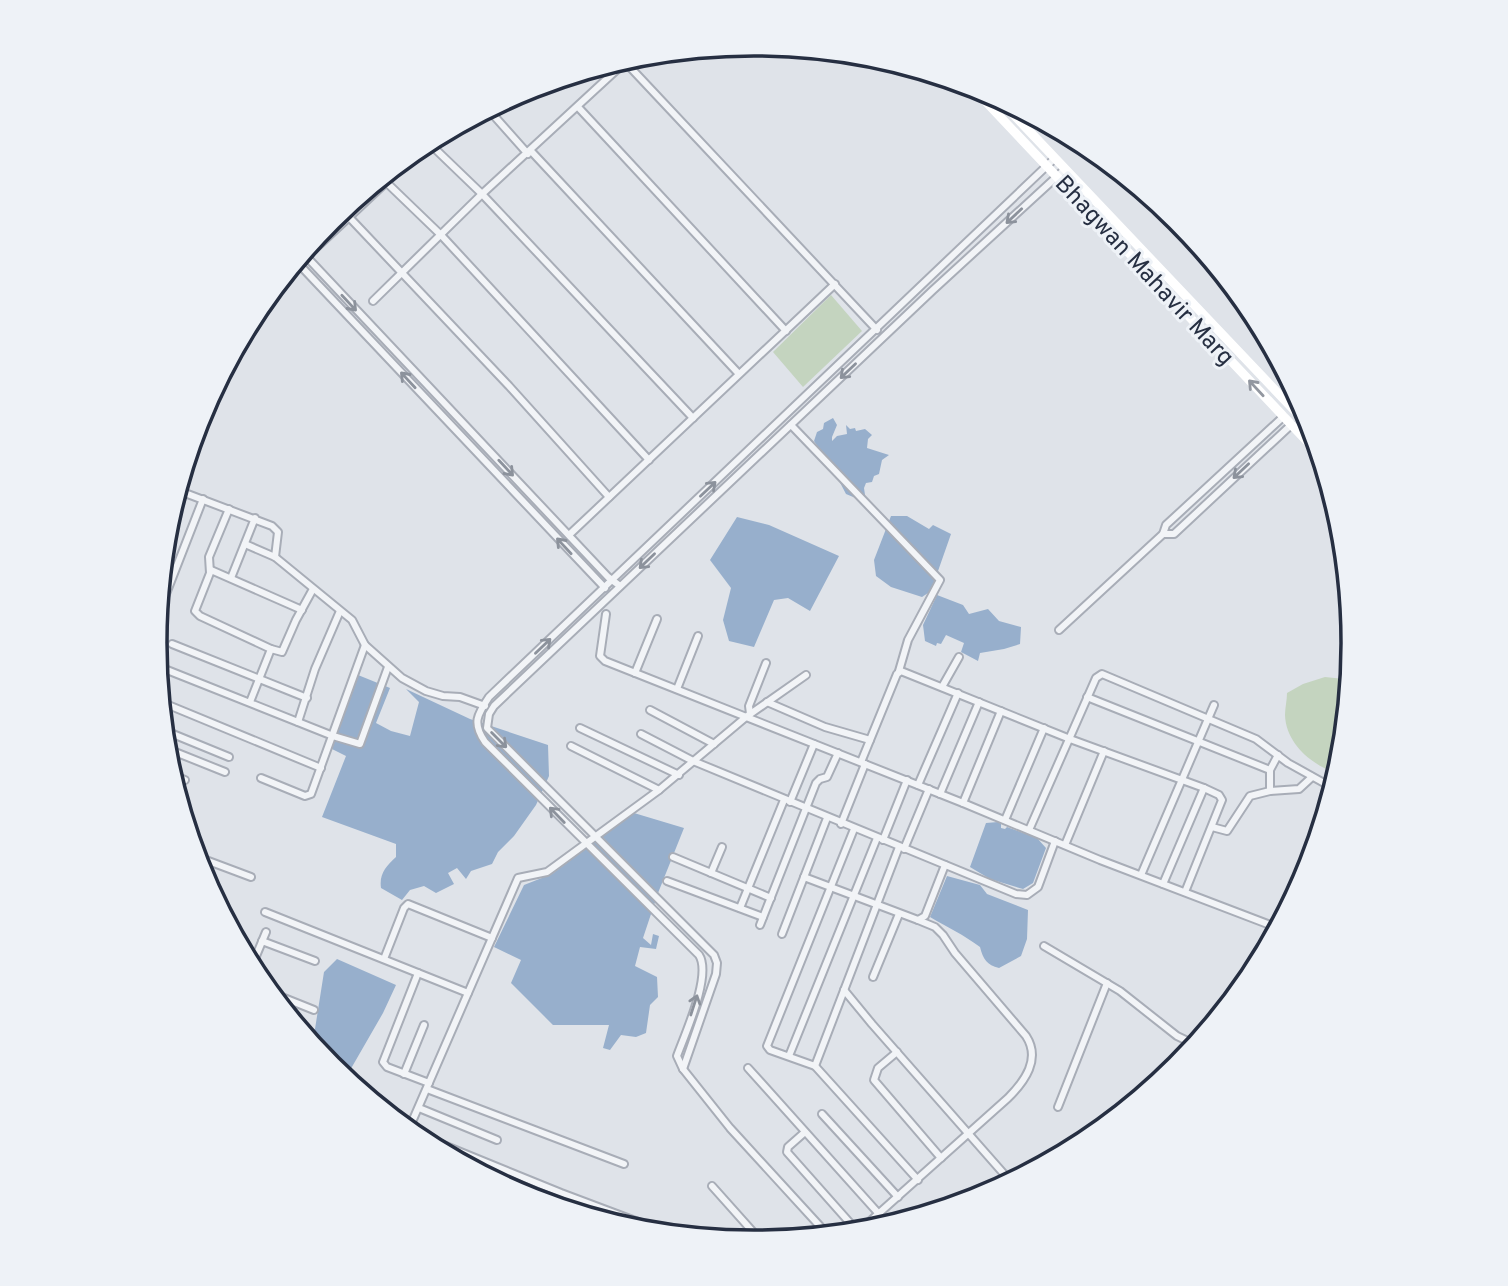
<svg xmlns="http://www.w3.org/2000/svg" width="1508" height="1286" font-family="Overpass,sans-serif">
	<style>
		.green { fill: #c4d4bf }
		.water { fill: #97afcc }
		.lines { fill: none; stroke-linecap: round; stroke-linejoin: round }
		.minor-casing { stroke: #a8adb7; stroke-width: 10 }
		.minor { stroke: #f2f4f7; stroke-width: 6 }
		.secondary { stroke: #fff; stroke-width: 9 }
		.oneway { stroke: #8c929c }
		.oneway2 { stroke: #9297a0 }
		.labels { text-anchor: middle; stroke-width: 6; stroke-linejoin: round; paint-order: stroke }
		.street-label { font-size: 24px; fill: #262f42; stroke: #eef2f7 }
		.rim { fill: none; stroke: #262f42; stroke-width: 3.5 }
	</style>
	<rect width="100%" height="100%" fill="#dfe3e9"/>
	<g class="green">
		<polygon points="831,295 862,331 803,387 773,352"/>
		<path d="M1325 677 1344 679 1349 684 1342 760 1338 774C1312 765 1286 744 1285 715 1285 708 1287 700 1287 693L1303 684Z"/>
	</g>
	<g class="water">
		<polygon points="833,418 837,425 832,437 832,441 837,436 847,434 846,425 850,429 855,428 856,431 865,429 872,435 868,439 867,448 889,455 882,460 879,474 874,476 872,482 866,483 864,488 865,495 858,499 846,494 834,471 814,441 817,432 823,429 824,423"/>
		<polygon points="891,516 907,516 929,529 933,525 951,534 931,591 922,597 891,587 876,576 874,560"/>
		<polygon points="737,517 769,525 839,556 810,611 788,598 774,600 754,647 729,641 723,620 731,588 710,560"/>
		<polygon points="937,595 963,605 969,614 988,609 999,621 1021,627 1020,644 1004,649 980,653 978,661 961,652 964,643 946,635 941,644 937,643 936,646 925,641 923,625"/>
		<path d="M358 675 390 688 376 723 391 731 410 736 419 702 406 689 470 719 548 745 549 776 536 805 514 836 498 852 492 864 471 871 466 879 457 868 448 873 454 884 436 893 424 886 410 890 402 900 381 888C379 874 386 866 396 857V844L322 817 346 756 332 749Z"/>
		<polygon points="634,813 684,828 658,893 643,938 651,945 653,934 659,936 656,949 640,947 635,966 657,977 658,997 650,1005 646,1033 636,1037 621,1035 610,1050 603,1048 609,1025 553,1025 511,983 521,960 494,947 524,885 552,874"/>
		<polygon points="998,822 1001,824 1001,828 1005,829 1007,827 1037,838 1046,848 1033,883 1023,889 990,879 970,867 986,823"/>
		<path d="M947 876 980 885 987 894 1028 910 1027 939 1021 956 999 968C987 965 983 959 980 947 964 935 947 927 930 917Z"/>
		<polygon points="337,959 396,985 383,1013 345,1079 330,1066 305,1036 315,1029 324,972"/>
	</g>
	<g class="lines">
		<defs>
			<g id="minor">
				<polyline points="578,107 786,331"/>
				<polyline points="488,109 528,154"/>
				<polyline points="431,140 349,217 509,386 609,497"/>
				<polyline points="428,142 482,194 693,418"/>
				<polyline points="531,151 738,373"/>
				<polyline points="386,182 441,235 649,460"/>
				<polyline points="303,253 608,577 620,586"/>
				<polyline points="306,257 349,217"/>
				<polyline points="296,261 605,588"/>
				<polyline points="373,301 482,194 624,63 629,66 877,330"/>
				<polyline points="791,425 940,580 908,640 899,671"/>
				<polyline points="177,490 272,526 278,532 275,557"/>
				<polyline points="229,509 209,557 210,573 195,611 200,616 271,649"/>
				<polyline points="1163,534 1174,534 1291,425"/>
				<polyline points="569,535 835,284"/>
				<polyline points="245,544 275,557 352,620 365,645 402,678 426,691 443,696 460,697 485,706"/>
				<polyline points="211,570 302,610"/>
				<polyline points="231,578 255,518"/>
				<polyline points="606,614 600,656 605,661 963,803 1100,860 1278,928"/>
				<polyline points="157,617 203,499"/>
				<polyline points="1059,630 1163,534 1166,525 1283,417"/>
				<polyline points="172,644 307,698"/>
				<polyline points="157,666 333,736 360,744 388,667"/>
				<polyline points="635,673 657,619"/>
				<polyline points="942,687 959,657"/>
				<polyline points="677,689 698,636"/>
				<polyline points="1087,697 1270,770"/>
				<polyline points="161,702 321,768"/>
				<polyline points="250,702 271,649 282,652 296,620 313,589"/>
				<polyline points="767,702 825,727 870,740"/>
				<polyline points="650,710 714,744"/>
				<polyline points="750,714 749,706 766,663"/>
				<polyline points="298,722 315,669 340,611"/>
				<polyline points="580,728 679,775"/>
				<polyline points="163,730 229,757"/>
				<polyline points="641,734 693,761 1016,894 1027,895 1038,887 1055,841"/>
				<polyline points="571,746 659,790"/>
				<polyline points="165,748 225,772"/>
				<polyline points="861,762 897,674 901,671 1070,739 1204,788 1219,795 1222,800 1185,892"/>
				<polyline points="171,774 185,780"/>
				<polyline points="261,778 305,796 311,794 365,645"/>
				<polyline points="918,785 958,693"/>
				<polyline points="1270,791 1270,770 1278,755"/>
				<polyline points="940,794 979,702"/>
				<polyline points="790,802 814,744"/>
				<polyline points="963,803 1001,711"/>
				<polyline points="181,809 187,811"/>
				<polyline points="1005,820 1044,728"/>
				<polyline points="841,824 865,764"/>
				<polyline points="1212,827 1227,831 1250,796 1270,791 1299,789 1312,777"/>
				<polyline points="854,829 767,1046 770,1050 815,1066 918,1180"/>
				<polyline points="1029,830 1096,678 1102,674 1256,739 1288,763 1333,788"/>
				<polyline points="883,840 907,780"/>
				<polyline points="1065,845 1104,751"/>
				<polyline points="904,849 929,789"/>
				<polyline points="195,856 251,877"/>
				<polyline points="673,857 771,898"/>
				<polyline points="711,873 722,847"/>
				<polyline points="1141,875 1214,705"/>
				<polyline points="804,877 918,920 925,916 945,865"/>
				<polyline points="667,881 763,917"/>
				<polyline points="1163,884 1204,788"/>
				<polyline points="740,908 784,800"/>
				<polyline points="265,912 468,993"/>
				<polyline points="760,925 816,783 820,779 827,777 838,753"/>
				<polyline points="782,934 827,818"/>
				<polyline points="262,941 315,961"/>
				<polyline points="1044,946 1120,991 1177,1036 1196,1045"/>
				<polyline points="384,959 404,908 408,904 492,938"/>
				<polyline points="251,968 266,932"/>
				<polyline points="418,973 383,1062 387,1067 429,1083"/>
				<polyline points="873,977 899,914"/>
				<polyline points="844,990 872,1024 1011,1182"/>
				<polyline points="269,992 314,1010"/>
				<polyline points="897,1052 878,1068 874,1080 941,1158"/>
				<polyline points="789,1056 877,838"/>
				<polyline points="815,1066 899,847"/>
				<polyline points="748,1068 879,1214"/>
				<polyline points="683,1069 716,974 717,963 714,955 487,728 489,714 494,706 933,290 1064,170"/>
				<polyline points="404,1074 424,1025"/>
				<polyline points="427,1089 624,1164"/>
				<polyline points="1058,1107 1107,983"/>
				<polyline points="419,1108 497,1140"/>
				<polyline points="822,1114 898,1197"/>
				<polyline points="408,1131 518,878 547,872 659,790 746,717 806,675"/>
				<polyline points="409,1131 561,1193 670,1234"/>
				<polyline points="805,1132 788,1147 787,1152 858,1232"/>
				<polyline points="712,1186 762,1242"/>
				<path d="M858 1232 1008 1098C1025 1081 1041 1059 1026 1036L955 953 943 935 935 927 918 920"/>
				<path d="M828 1235 730 1128 683 1069 677 1056C685 1034 712 975 699 955L485 742C472 723 477 715 489 697L1054 159"/>
			</g>
		</defs>
		<use href="#minor" class="minor-casing"/>
		<use href="#minor" class="minor"/>
		<g class="secondary">
			<polyline points="971,86 1320,455"/>
			<polyline points="995,95 1313,430"/>
		</g>
	</g>
	<defs><path id="oneway-shaft" d="M-6 0H5M1.5-3L5.5 0L1.5 3" fill="none" stroke-width="1.6" stroke-linecap="round" stroke-linejoin="round" transform="scale(1.75)"/></defs>
	<g class="oneway">
		<use href="#oneway-shaft" transform="translate(1014 216) rotate(137)"/>
		<use href="#oneway-shaft" transform="translate(349 303) rotate(47)"/>
		<use href="#oneway-shaft" transform="translate(848 371) rotate(136)"/>
		<use href="#oneway-shaft" transform="translate(408 380) rotate(-133)"/>
		<use href="#oneway-shaft" transform="translate(506 468) rotate(47)"/>
		<use href="#oneway-shaft" transform="translate(1241 471) rotate(137)"/>
		<use href="#oneway-shaft" transform="translate(708 489) rotate(-43)"/>
		<use href="#oneway-shaft" transform="translate(564 546) rotate(-133)"/>
		<use href="#oneway-shaft" transform="translate(647 561) rotate(136)"/>
		<use href="#oneway-shaft" transform="translate(543 646) rotate(-44)"/>
		<use href="#oneway-shaft" transform="translate(499 740) rotate(45)"/>
		<use href="#oneway-shaft" transform="translate(557 815) rotate(-134)"/>
		<use href="#oneway-shaft" transform="translate(694 1005) rotate(-72)"/>
	</g>
	<use class="oneway2" href="#oneway-shaft" transform="translate(1256 388) rotate(-133)"/>
	<g class="labels">
		<g class="street-label">
			<text transform="translate(1145 270) rotate(47)" y="8">Bhagwan Mahavir Marg</text>
		</g>
	</g>
	<path d="M0 0H1508V1286H0ZM167 643a587 587 0 1 1 1174 0a587 587 0 1 1-1174 0Z" fill="#eef2f7" fill-rule="evenodd"/>
	<path class="rim" d="M167 643a587 587 0 1 1 1174 0a587 587 0 1 1-1174 0Z"/>
</svg>
